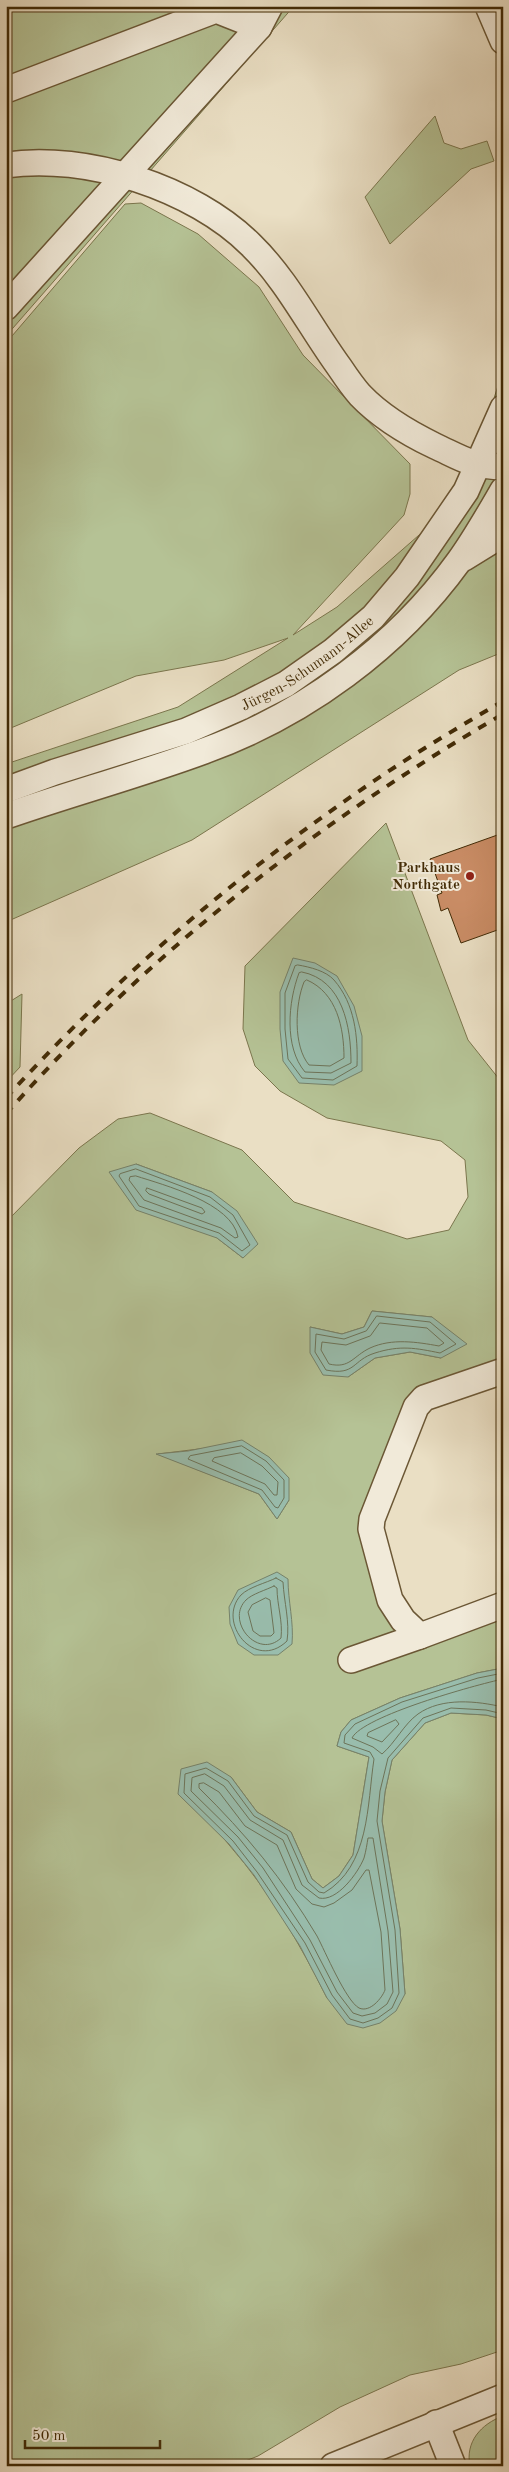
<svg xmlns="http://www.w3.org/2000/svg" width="509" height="2472" font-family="'Old Standard TT',serif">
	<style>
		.green { fill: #b5c295; stroke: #7b764d; fill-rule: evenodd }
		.water { fill: #99bdad; stroke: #76826a }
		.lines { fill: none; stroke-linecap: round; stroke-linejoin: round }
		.shore { stroke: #6d7459; stroke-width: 1 }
		.building { fill: #c98c65; stroke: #412a05 }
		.minor-casing { stroke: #6b5735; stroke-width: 28 }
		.minor { stroke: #f1ead9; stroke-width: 25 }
		.rail { stroke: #412a05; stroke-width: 4; stroke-dasharray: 9 9; stroke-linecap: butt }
		.poi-dot { fill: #8f2418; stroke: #f1ead9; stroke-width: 2 }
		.labels { text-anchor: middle; stroke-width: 4; stroke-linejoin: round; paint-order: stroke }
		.street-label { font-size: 15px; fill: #412a05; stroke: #f1ead9 }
		.poi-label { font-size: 15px; font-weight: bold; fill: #412a05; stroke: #f1ead9; text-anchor: end }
	</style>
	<rect width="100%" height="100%" fill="#eadfc4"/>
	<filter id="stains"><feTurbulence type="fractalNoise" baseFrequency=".004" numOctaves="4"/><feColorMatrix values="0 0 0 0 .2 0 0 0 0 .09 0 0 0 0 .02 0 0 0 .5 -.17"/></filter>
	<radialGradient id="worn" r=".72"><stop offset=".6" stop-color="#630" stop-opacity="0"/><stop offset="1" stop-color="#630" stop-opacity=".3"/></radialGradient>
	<g class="green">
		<polygon points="6,6 294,6 6,336"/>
		<polygon points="435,116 444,143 461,149 487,141 494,161 471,169 390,244 365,197"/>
		<polygon points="141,203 198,234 259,287 303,355 410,464 410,494 404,515 293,635 337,607 443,514 483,433 503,370 503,652 459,670 192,840 6,922 6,764 178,707 288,638 224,660 136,676 6,730 6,343 125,204"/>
		<path d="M386 823 468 1040 503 1084V1364L411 1400 368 1530 421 1643 503 1611V1668L477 1673 400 1698 351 1720 341 1732 337 1746 369 1757 353 1855 339 1876 323 1888 312 1879 291 1832 257 1812 231 1777 178 1794C196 1811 215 1827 230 1846 270 1892 300 1944 327 1998L405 1994 400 1929 382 1821 385 1792 392 1760 425 1723 451 1713 486 1715 503 1719V2350L461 2364 410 2375 340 2407 258 2456 233 2466H6V1222L79 1148 118 1119 150 1113 242 1150 294 1202 407 1239 449 1230 468 1197 465 1160 441 1141 327 1118 280 1091 255 1066 243 1029 245 966ZM136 1164 212 1192 243 1258 217 1238ZM372 1311 432 1317 441 1358 410 1352 375 1358 348 1377 310 1327 342 1334 364 1327ZM215 1447 289 1500 277 1519 259 1494 158 1454Z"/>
		<polygon points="22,994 20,1067 6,1082 6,1004"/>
		<path d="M503 2416V2466H470C465 2442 481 2424 503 2416Z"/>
	</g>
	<g class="water">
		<polygon points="293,958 315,963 337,976 354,1006 362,1036 362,1071 334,1085 299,1083 283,1061 280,1029 280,992"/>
		<polygon points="136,1164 212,1192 237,1211 258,1244 243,1258 217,1238 136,1210 109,1172"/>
		<polygon points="372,1311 432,1317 467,1344 441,1358 410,1352 375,1358 348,1377 323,1375 310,1353 310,1327 342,1334 364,1327"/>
		<polygon points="242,1440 269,1457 289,1478 289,1500 277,1519 259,1494 156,1454 188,1451"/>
		<path d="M277 1572 288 1579C288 1601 294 1622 292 1644L278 1655H254L238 1644 230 1624 229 1607 238 1590Z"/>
		<polygon points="503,1668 503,1719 486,1715 451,1713 425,1723 392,1760 385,1792 382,1821 400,1929 405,1994 396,2011 380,2023 363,2028 347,2024 327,1998 300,1946 254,1875 229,1844 178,1794 181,1769 207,1762 231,1777 257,1812 291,1832 312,1879 323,1888 339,1876 353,1855 369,1757 337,1746 341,1732 351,1720 400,1698 477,1673"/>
	</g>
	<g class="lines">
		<g class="shore">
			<path d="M298 965C310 967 326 971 334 980 355 1004 358 1037 357 1066L333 1080 302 1078 288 1059 285 1029V993L295 966Z"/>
			<path d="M302 972C343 980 351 1027 351 1063L331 1073 305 1072C284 1047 288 1002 299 973Z"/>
			<path d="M307 980C337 993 344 1028 344 1058L330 1066 309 1065C293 1046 295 1004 304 982Z"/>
			<polygon points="136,1169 210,1197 233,1215 250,1245 242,1251 219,1233 139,1206 119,1176 120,1174"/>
			<path d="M136 1176C164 1185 232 1203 238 1237L235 1238 221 1228 144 1200 129 1180 130 1177Z"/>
			<polygon points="147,1188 202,1208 205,1212 202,1214 149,1194 146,1191"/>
			<path d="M377 1316 430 1322 456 1344 440 1353C416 1348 400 1345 375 1353 352 1360 356 1376 326 1370L315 1352 316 1334 344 1339 366 1331Z"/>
			<path d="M380 1323 427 1328 444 1343 439 1346C417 1342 392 1338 370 1348 353 1356 350 1369 329 1364L321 1350 322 1342 346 1345 370 1336Z"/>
			<polygon points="242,1446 266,1461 284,1480 284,1498 278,1508 275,1507 262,1490 188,1459 190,1456"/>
			<polygon points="241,1453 262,1466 278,1482 277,1495 274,1495 265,1484 212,1461 214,1458"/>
			<path d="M276 1578 283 1582C284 1602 290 1622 287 1641 255 1672 216 1622 241 1595 249 1587 266 1583 276 1578Z"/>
			<path d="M274 1586 277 1588C277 1605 283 1621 281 1638 258 1660 225 1621 246 1600 252 1594 266 1590 274 1586Z"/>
			<polygon points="266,1598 270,1600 274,1633 271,1636 260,1636 253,1631 248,1612 252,1605"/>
			<path d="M503 1673 478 1678 402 1702 355 1724 345 1735 344 1743 370 1752 374 1759C367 1805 370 1866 324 1893L319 1892 308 1882 287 1835 254 1816 228 1781 206 1768 185 1774 184 1793 233 1841 257 1872 305 1943 332 1995 350 2019 363 2023 378 2018 392 2008 399 1993 395 1930 377 1821 380 1791 388 1758 423 1718 451 1708 486 1710 503 1714"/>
			<path d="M503 1679C475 1685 363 1716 352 1738L373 1747 382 1754C395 1743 404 1724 418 1714 442 1697 477 1701 503 1707"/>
			<polygon points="396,1720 399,1724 382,1742 367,1736 368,1733"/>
			<path d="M205 1774 224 1786 250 1820 283 1840 302 1885 319 1898C337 1902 358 1873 364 1858 366 1851 367 1844 368 1838H373L388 1931 393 1992 387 2004 375 2013 362 2016 353 2013 337 1992 310 1940 263 1868 238 1837 191 1791 192 1778Z"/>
			<path d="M204 1783 219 1792 245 1826 277 1845 296 1889 312 1904 324 1907 334 1903 352 1890 366 1870H369L381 1932 385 1990C382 1998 370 2013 359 2008 346 2001 325 1951 317 1936 283 1879 246 1834 199 1788V1784Z"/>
		</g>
	</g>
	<polygon class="building" points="503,833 503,928 461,943 448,908 441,911 437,895 442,893 430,859"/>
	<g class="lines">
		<defs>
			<g id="minor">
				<polyline points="488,6 503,41"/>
				<polyline points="6,90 216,10 259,27"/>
				<path d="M6 165C86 153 194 188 251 245 287 280 310 327 340 368 346 377 353 387 360 395 381 417 408 433 435 446 463 459 471 466 503 467"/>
				<polyline points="6,307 259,27 270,6"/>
				<polyline points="464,558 503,534"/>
				<path id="s1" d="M6 790 55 772 186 731 241 707 286 684 333 651 373 617 407 577 466 491 503 408"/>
				<path d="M6 816C72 793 139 775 204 751 304 715 397 647 459 561 475 539 489 514 503 490"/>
				<polyline points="503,1371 424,1398 416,1407 372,1519 371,1529 390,1600 403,1620 420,1636 503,1605"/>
				<polyline points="351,1660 420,1636"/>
				<polyline points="436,2423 453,2466"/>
				<polyline points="333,2466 503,2397"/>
			</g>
		</defs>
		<use href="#minor" class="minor-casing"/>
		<use href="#minor" class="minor"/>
		<g class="rail">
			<path d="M6 1098C114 979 236 875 368 785 412 755 457 728 503 701"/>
			<path d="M6 1114C147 954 319 821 503 714"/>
		</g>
	</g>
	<circle class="poi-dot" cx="470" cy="876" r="5"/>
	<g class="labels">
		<g class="street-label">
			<text dy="5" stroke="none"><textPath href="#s1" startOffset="329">Jürgen-Schumann-Allee</textPath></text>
		</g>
		<g class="poi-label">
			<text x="460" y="872">Parkhaus<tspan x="460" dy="17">Northgate</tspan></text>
		</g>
	</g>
	<rect width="509" height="2472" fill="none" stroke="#eadfc4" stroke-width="25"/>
	<rect x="8" y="8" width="494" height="2457" fill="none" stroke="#412a05" stroke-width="2.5"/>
	<rect x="12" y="12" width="484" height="2447" fill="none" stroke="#412a05"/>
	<path d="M25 2440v8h135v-8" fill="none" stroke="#412a05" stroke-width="2.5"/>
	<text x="32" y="2440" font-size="15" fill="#412a05" stroke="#f1ead9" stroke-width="4" paint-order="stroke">50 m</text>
	<rect width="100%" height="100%" filter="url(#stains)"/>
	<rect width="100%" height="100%" fill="url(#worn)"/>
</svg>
